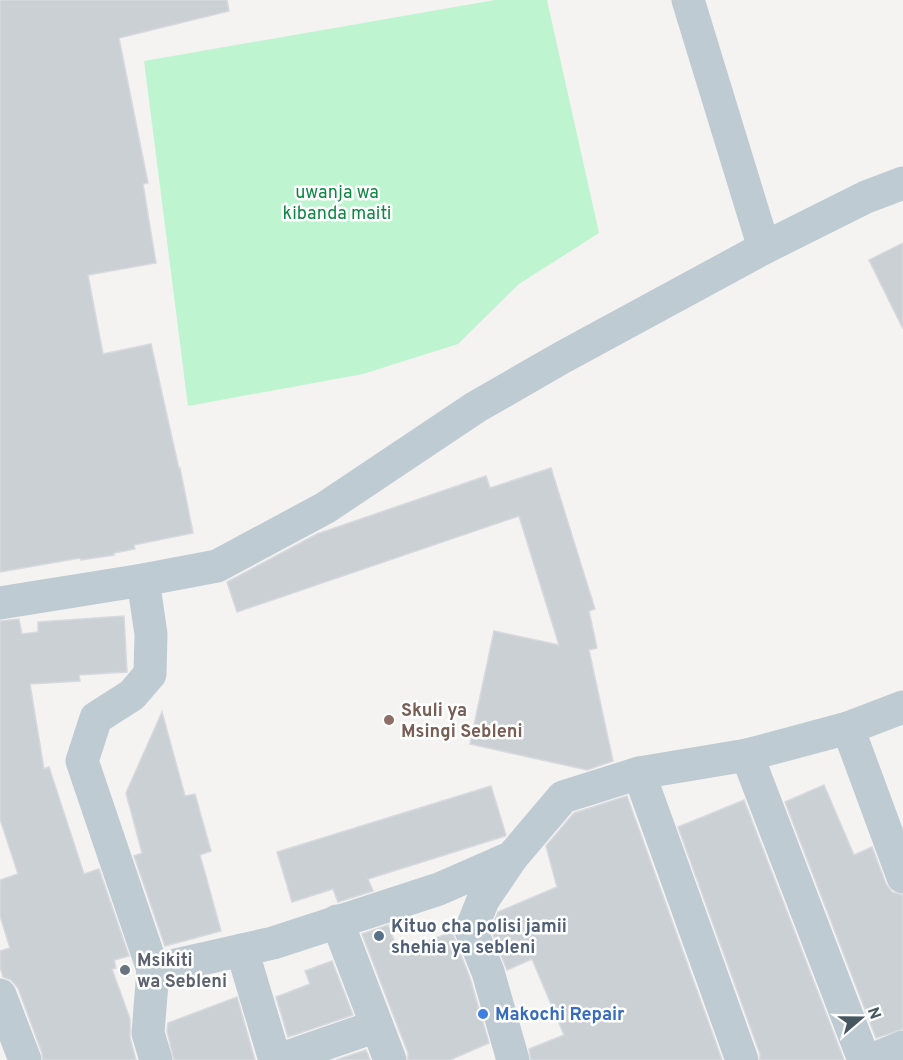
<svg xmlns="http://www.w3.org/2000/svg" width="903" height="1060" font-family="Overpass,sans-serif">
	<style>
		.green { fill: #bef5d0 }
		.building { fill: #cbd0d5; stroke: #d6d9de; stroke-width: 1.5 }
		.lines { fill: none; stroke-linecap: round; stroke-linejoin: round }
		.street { stroke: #bfcbd3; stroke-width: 33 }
		.education-dot { fill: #8d6e63; stroke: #fff; stroke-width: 2 }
		.service-dot { fill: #5c6f8a; stroke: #fff; stroke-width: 2 }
		.worship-dot { fill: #6b7280; stroke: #fff; stroke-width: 2 }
		.shop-dot { fill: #3f7fe0; stroke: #fff; stroke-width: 2 }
		.labels { text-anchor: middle; stroke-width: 5; stroke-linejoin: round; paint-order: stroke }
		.park-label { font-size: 18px; fill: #0d8843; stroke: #fff }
		.education-label { font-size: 18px; font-weight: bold; fill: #785e54; stroke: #fff; text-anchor: start }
		.service-label { font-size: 18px; font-weight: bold; fill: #4e5e75; stroke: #fff; text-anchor: start }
		.worship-label { font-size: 18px; font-weight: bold; fill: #5b616d; stroke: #fff; text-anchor: start }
		.shop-label { font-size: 18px; font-weight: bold; fill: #366cbe; stroke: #fff; text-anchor: start }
	</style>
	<rect width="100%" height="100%" fill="#f5f2f2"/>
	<polygon class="green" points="495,0 547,0 599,233 519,284 458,344 363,374 188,406 144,61"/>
	<g class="building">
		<polygon points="0,0 227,0 229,11 119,38 148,183 143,184 156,263 88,275 103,354 151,344 179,469 180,468 193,533 134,545 135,549 114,553 114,555 81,560 80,558 0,572"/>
		<polygon points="903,243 903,329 869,260"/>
		<polygon points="551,468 595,609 589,611 597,648 589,650 613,761 587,770 470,744 494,631 559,645 519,516 237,612 227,582 317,534 486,476 490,488"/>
		<polygon points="124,616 127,672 79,675 80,681 30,684 44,769 49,767 84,874 99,869 129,956 114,960 116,968 112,969 130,1019 130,1038 136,1060 43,1060 42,1053 18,988 11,980 3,977 0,967 0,951 10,948 0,916 0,880 18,874 0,819 0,621 19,619 22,634 38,632 38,622"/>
		<polygon points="162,712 185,796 195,794 211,851 200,855 221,931 165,946 134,856 142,853 126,793"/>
		<polygon points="824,785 854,855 872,847 886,884 892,892 903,895 903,1029 876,1038 785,802"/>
		<polygon points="491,786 506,835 505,836 368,879 373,891 338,902 333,889 292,902 277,852"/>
		<polygon points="627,796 722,1060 531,1060 529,1049 564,1035 532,959 507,970 491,930 498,912 557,887 546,846 574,813"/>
		<polygon points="744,800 844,1060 760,1060 760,1054 678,827"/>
		<polygon points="388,925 399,953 453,931 454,937 470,978 489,1043 450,1060 408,1060 408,1053 362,934"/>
		<polygon points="332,961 353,1015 288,1037 276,997 310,984 305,971"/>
		<polygon points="237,997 255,1060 174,1060 167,1031 168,1023"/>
		<polygon points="366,1050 370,1060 336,1060"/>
	</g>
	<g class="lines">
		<g class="street">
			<polyline points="688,0 764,248"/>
			<polyline points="143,580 151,634 150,674 132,695 96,718 82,761 153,970 273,943 439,889 512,857 563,797 639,773 747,755 848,728 903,707"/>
			<polyline points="0,603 143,580 217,566 325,508 476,407 563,357 764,248 866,197 903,183"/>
			<polyline points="848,728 903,877"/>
			<polyline points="747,755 864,1060"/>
			<polyline points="639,773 742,1060"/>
			<polyline points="512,857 483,900 471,930 488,972 513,1060"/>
			<polyline points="337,921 390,1060"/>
			<polyline points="242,950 275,1060"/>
			<polyline points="153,970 148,1033 156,1060"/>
			<polyline points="0,995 25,1060"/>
			<polyline points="278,1060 377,1026"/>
			<polyline points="871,1060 903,1047"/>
		</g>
	</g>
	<circle class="education-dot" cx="389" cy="720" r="6"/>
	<circle class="service-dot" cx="379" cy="936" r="6"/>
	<circle class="worship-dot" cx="125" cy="970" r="6"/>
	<circle class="shop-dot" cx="483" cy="1014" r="6"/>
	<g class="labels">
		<g class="park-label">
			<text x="337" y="198">uwanja wa<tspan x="337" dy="21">kibanda maiti</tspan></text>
		</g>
		<g class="education-label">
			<text x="401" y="716">Skuli ya<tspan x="401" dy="21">Msingi Sebleni</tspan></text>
		</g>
		<g class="service-label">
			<text x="391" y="932">Kituo cha polisi jamii<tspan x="391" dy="21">shehia ya sebleni</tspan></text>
		</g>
		<g class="worship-label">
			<text x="137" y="966">Msikiti<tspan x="137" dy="21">wa Sebleni</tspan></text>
		</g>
		<g class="shop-label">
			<text x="495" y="1020">Makochi Repair</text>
		</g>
	</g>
	<g transform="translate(861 1018) rotate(70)" stroke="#ffffff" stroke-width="4.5" paint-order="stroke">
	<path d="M0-4.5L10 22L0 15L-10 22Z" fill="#475762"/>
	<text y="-9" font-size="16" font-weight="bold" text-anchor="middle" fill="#475762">N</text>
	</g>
</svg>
